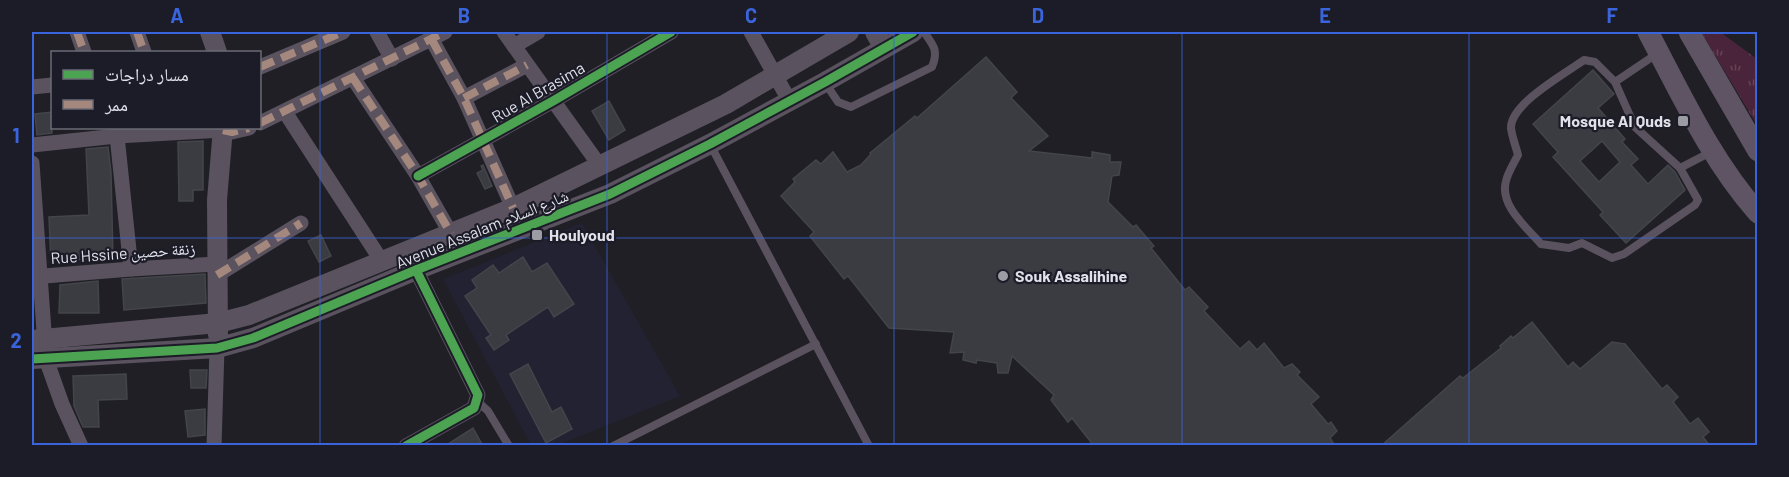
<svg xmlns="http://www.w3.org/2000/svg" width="1789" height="477" font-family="Barlow,'Noto Naskh Arabic',sans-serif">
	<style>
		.built { fill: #222232 }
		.park { fill: url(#park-tufts) }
		.building { fill: #3a3c41; stroke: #43454a; stroke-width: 1.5; fill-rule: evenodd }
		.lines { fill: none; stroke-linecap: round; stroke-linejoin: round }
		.service { stroke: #5a525e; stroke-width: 8 }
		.minor { stroke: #5a525e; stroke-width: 15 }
		.tertiary { stroke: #5a525e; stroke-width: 20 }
		.secondary { stroke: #5f5464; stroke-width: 21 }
		.quiet { stroke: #a5887d; stroke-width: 8; stroke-dasharray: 15 8; stroke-linecap: butt }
		.cycleway-casing { stroke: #1c1c28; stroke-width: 13 }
		.cycleway { stroke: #4ca352; stroke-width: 9 }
		.grid { fill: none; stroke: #3a64db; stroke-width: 1.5; stroke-opacity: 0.55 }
		.poi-dot { fill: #9c9da4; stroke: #1c1c28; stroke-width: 2 }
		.labels { text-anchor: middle; stroke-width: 4.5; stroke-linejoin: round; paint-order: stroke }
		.street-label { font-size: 16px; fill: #e0e1e9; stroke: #1c1c28 }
		.poi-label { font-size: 16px; font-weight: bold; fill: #e0e1e9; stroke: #1c1c28; text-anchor: start }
		.neatline { fill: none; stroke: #3a64db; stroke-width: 2 }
		.grid-label { font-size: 20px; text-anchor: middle; font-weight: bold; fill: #3a64db }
	</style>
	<defs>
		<pattern id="park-tufts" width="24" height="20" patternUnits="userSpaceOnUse" patternTransform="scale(1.5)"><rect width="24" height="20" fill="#4a243a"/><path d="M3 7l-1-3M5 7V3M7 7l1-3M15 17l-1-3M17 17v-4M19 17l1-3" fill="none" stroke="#644456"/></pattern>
	</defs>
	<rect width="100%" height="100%" fill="#1f1f25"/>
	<polygon class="built" points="582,223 680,396 558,445 531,445 443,279"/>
	<polygon class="park" points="1701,32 1720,32 1757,59 1757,125"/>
	<g class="building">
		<polygon points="986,57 1017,92 1011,98 1048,136 1029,151 1092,158 1092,152 1110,155 1110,162 1121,162 1119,175 1112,176 1108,202 1133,227 1136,225 1154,246 1151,248 1185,290 1189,287 1208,307 1204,311 1240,349 1249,341 1257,350 1264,343 1284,368 1292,364 1300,372 1297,375 1319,397 1311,404 1328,424 1331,422 1337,431 1330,438 1335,446 1094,446 1072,418 1068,422 1051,400 1054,395 1012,356 1008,373 998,373 997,363 977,360 976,363 963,360 964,352 950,353 954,332 889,328 848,276 844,279 810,236 814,232 781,196 795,182 793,179 816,160 821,164 833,152 847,172 861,165 871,154 870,153 915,116 917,118"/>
		<path d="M1593 70 1614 94 1598 108 1625 139 1622 142 1638 159 1631 165 1648 184 1668 165 1675 172 1685 190 1626 243 1600 215 1603 212 1553 157 1558 152 1533 124ZM1602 141 1620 162 1599 182 1580 161Z"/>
		<polygon points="609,101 625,130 609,140 592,111"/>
		<polygon points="52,112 52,133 37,135 35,114"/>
		<polygon points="203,141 203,190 193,190 193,201 179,201 178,142"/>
		<polygon points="108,147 111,172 113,257 51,262 49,217 89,215 86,149"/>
		<polygon points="483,165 492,186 485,189 477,173 483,170 481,166"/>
		<polygon points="321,235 331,256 319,262 308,241"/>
		<polygon points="523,257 532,272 547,263 574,304 554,317 548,307 506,335 509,340 494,350 486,338 491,335 465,296 477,288 472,280 493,265 499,273"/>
		<polygon points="205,274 206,303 124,310 122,279"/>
		<polygon points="98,281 99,313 59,313 60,285"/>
		<polygon points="1532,322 1568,367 1573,362 1580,369 1612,342 1625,344 1662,389 1667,385 1678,397 1673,402 1690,424 1698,418 1709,432 1703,437 1710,446 1381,446 1460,376 1463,378 1501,348 1500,346 1511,336 1513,338"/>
		<polygon points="528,364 552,412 561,407 572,429 546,443 510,374"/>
		<polygon points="190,370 207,370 206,388 191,388"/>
		<polygon points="126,374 127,399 98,400 99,427 83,427 74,406 73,376"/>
		<polygon points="205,409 205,435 188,437 185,411"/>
		<polygon points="473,428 483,446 445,446"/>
	</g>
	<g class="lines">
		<g class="service">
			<path d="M1615 82 1635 127 1680 168 1698 200 1695 205 1624 254 1612 258 1582 243 1569 248 1541 244C1527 228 1499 205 1506 181 1508 172 1514 163 1518 155 1516 147 1512 137 1511 128 1510 104 1566 73 1584 60L1595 62 1615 82 1658 53"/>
			<path d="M826 84 838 102 851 107 932 67C939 50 933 45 924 32"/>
			<polyline points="711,146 869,446"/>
			<polyline points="1680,168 1711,152"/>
			<polyline points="478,402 488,411 509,446"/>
			<polyline points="613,446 816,344"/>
		</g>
		<g class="minor">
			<polyline points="77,32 84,52"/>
			<polyline points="137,32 144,52"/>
			<polyline points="377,32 392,59"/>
			<polyline points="504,32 600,166"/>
			<polyline points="751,32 789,100"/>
			<polyline points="432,40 464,98 513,208"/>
			<polyline points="514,46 538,32"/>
			<polyline points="260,67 343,32"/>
			<polyline points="353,78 418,176 451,234"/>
			<polyline points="32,87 52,85"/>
			<polyline points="464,98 527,65"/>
			<polyline points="285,112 381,260"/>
			<polyline points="260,123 445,32"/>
			<polyline points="117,136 131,269"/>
			<polyline points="32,145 117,136 223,130 232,132 249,128"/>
			<polyline points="32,163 46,359 62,404 81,446"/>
			<polyline points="418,176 553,101 671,32"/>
			<polyline points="217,275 301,223"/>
			<polyline points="32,277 131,269 217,264"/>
			<polyline points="214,446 217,348"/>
			<polyline points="406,446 474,408 478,395 416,270"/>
		</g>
		<g class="tertiary">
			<polyline points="210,32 217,52"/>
			<polyline points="875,32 884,48"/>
			<polyline points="218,335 217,200 223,128"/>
			<polyline points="32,340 218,323 249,315 513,208 726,104 849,32"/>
			<polyline points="32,359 217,348 253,338 416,270 610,194 710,144 825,82 913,32"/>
		</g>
		<g class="secondary">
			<path d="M1648 32C1681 94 1711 160 1758 213"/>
			<polyline points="1689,32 1758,151"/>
		</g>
		<g class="quiet">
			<polyline points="77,32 84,52"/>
			<polyline points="137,32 144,52"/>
			<polyline points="432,40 464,98 513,208"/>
			<polyline points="260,67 343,32"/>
			<polyline points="353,78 418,176 451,234"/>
			<polyline points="464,98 527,65"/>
			<polyline points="260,123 445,32"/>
			<polyline points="223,130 232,132 249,128"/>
			<polyline points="217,275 301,223"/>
		</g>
		<defs>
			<g id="cycleway">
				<polyline points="418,176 553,101 671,32"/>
				<polyline points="32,359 217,348 253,338 416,270 610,194 710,144 825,82 913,32"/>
				<polyline points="406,446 474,408 478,395 416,270"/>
			</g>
		</defs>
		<use href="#cycleway" class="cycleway-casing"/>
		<use href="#cycleway" class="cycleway"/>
	</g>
	<path class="grid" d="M320 32V446M607 32V446M894 32V446M1182 32V446M1469 32V446M32 238H1758"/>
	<g class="poi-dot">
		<rect x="1677" y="115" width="12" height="12" rx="3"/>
		<rect x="531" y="229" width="12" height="12" rx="3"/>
		<circle cx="1003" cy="276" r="6"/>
	</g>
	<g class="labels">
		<g class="street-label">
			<text transform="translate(538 92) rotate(-30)" y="6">Rue Al Brasima</text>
			<text transform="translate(482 229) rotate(-22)" y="6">Avenue Assalam شارع السلام</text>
			<text transform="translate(123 253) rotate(-4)" y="6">Rue Hssine زنقة حصين</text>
		</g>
		<g class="poi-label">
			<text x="1671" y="127" text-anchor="end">Mosque Al Quds</text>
			<text x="549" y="241">Houlyoud</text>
			<text x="1015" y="282">Souk Assalihine</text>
		</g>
	</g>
	<rect width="1789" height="477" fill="none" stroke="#1c1c28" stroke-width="66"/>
	<rect x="51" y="51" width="210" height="78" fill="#1c1c28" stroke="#6a6b75" stroke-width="1.5"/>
	<rect x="63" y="70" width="30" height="9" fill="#4ca352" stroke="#6a6b75" stroke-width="1.5"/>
	<text x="105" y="81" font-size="18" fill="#e0e1e9">مسار دراجات</text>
	<rect x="63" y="100" width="30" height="9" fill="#a5887d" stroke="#6a6b75" stroke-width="1.5"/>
	<text x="105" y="111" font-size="18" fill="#e0e1e9">ممر</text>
	<rect x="33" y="33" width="1723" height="411" class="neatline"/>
	<g class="grid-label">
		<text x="177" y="23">A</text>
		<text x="464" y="23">B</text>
		<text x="751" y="23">C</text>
		<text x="1038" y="23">D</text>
		<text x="1325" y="23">E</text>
		<text x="1612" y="23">F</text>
		<text x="16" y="143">1</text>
		<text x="16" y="348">2</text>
	</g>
</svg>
